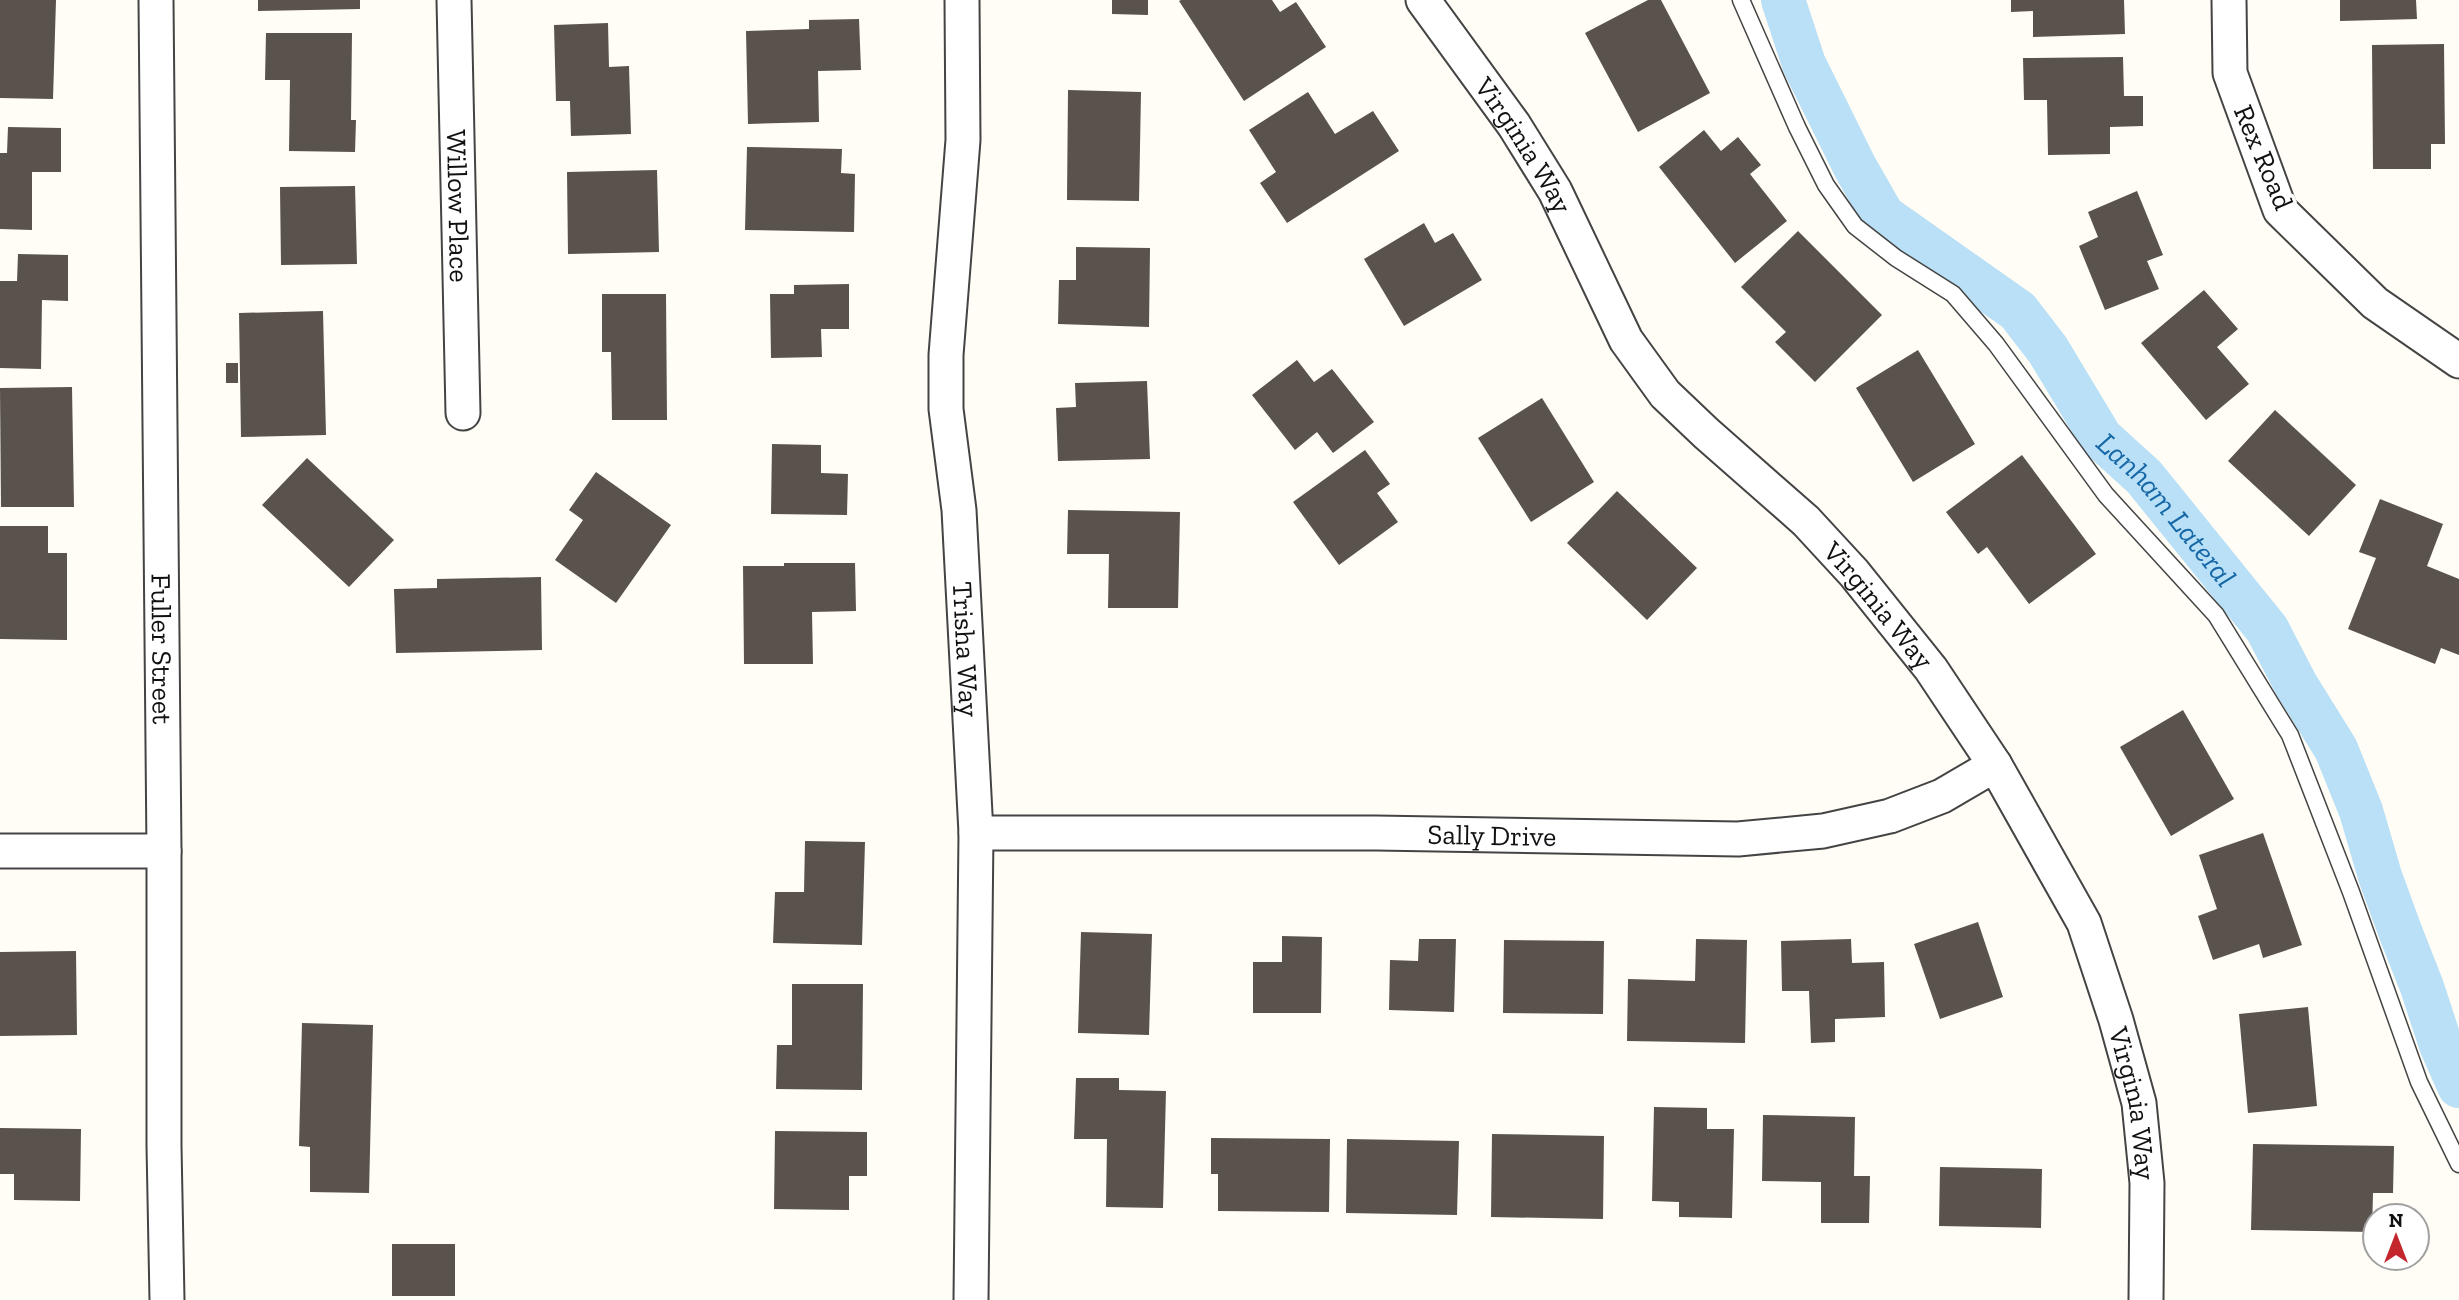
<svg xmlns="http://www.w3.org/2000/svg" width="2459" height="1300" font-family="'Zilla Slab',serif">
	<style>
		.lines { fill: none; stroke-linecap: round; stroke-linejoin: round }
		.canal { stroke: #b9e0f7; stroke-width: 44 }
		.building { fill: #5a524d }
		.service-casing { stroke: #444; stroke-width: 19 }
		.minor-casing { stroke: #444; stroke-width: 37 }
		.service { stroke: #fff; stroke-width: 16 }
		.minor { stroke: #fff; stroke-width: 33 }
		.labels { text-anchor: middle; stroke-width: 7; stroke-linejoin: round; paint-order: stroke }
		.street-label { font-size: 28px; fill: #111; stroke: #fff }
		.water-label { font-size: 30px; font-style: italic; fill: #1768a6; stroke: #fff }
	</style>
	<rect width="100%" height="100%" fill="#fffdf5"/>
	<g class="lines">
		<path class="canal" id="s1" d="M1783 0 1804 64 1855 167 1883 216 2018 311 2048 350 2101 438 2144 477 2267 629 2295 683 2336 749 2361 811 2380 876 2400 931 2422 987 2441 1045 2459 1086"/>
	</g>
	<g class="building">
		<polygon points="0,0 56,0 53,99 0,98"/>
		<polygon points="258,0 360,0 360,9 258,11"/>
		<polygon points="1112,0 1148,0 1148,15 1112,14"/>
		<polygon points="1181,0 1272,0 1280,12 1296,2 1326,47 1244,101 1179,1"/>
		<polygon points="1648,0 1661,0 1710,93 1638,132 1585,33"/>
		<polygon points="2011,0 2124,0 2125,34 2033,37 2033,11 2011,12"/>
		<polygon points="2340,0 2416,0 2417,19 2340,21"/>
		<polygon points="859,19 861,70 818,71 819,122 748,124 746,31 809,29 809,20"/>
		<polygon points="608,23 609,67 629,66 631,134 571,136 570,101 556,101 554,25"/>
		<polygon points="266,33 352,33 351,120 356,120 355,152 289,151 290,80 265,80"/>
		<polygon points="2444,44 2445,144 2431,144 2431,169 2373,169 2372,45"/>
		<polygon points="2123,57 2124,96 2143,96 2143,126 2110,127 2110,154 2048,155 2047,100 2024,100 2023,58"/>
		<polygon points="1068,90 1141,92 1139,201 1067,200"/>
		<polygon points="1308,92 1335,134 1373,111 1399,151 1287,223 1260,183 1276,172 1249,130"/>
		<polygon points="8,127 61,128 61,172 32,172 32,230 0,229 0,153 7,153"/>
		<polygon points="1704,130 1721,151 1738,137 1761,165 1750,174 1787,221 1735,263 1659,167"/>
		<polygon points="747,147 842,149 841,173 855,174 854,232 745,230"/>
		<polygon points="657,170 659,252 568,254 567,172"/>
		<polygon points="355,186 357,264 281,265 280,187"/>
		<polygon points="2137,191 2163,255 2147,261 2159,289 2105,310 2079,246 2098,237 2088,212"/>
		<polygon points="1424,223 1435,243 1453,233 1482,280 1404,326 1364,259"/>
		<polygon points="1798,231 1882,315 1815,382 1775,342 1786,332 1741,287"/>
		<polygon points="1076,247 1150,248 1149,327 1058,324 1059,280 1076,280"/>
		<polygon points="18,254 68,255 68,301 42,300 41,369 0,368 0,281 17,281"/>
		<polygon points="849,284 849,329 821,329 822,357 771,358 770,294 794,294 794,285"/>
		<polygon points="2204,290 2238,329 2217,347 2249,384 2206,420 2141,343"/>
		<polygon points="602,294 666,294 667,420 612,420 611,352 602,352"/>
		<polygon points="323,311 326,435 241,437 239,313"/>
		<polygon points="1918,350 1975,444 1913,482 1856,388"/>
		<polygon points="1297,360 1314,382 1332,369 1374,422 1333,453 1317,432 1295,450 1252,395"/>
		<rect x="226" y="363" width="12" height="20"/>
		<polygon points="1147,381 1150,459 1058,461 1056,408 1076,407 1075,383"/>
		<polygon points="72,387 74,507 1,507 0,388"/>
		<polygon points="1542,398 1594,482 1531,522 1478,438"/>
		<polygon points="2275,410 2356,485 2309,536 2228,461"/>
		<polygon points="772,444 821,445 821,473 848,474 847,515 771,514"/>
		<polygon points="1365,450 1390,484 1377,493 1398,522 1339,565 1293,502"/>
		<polygon points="2022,455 2096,554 2029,604 1987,547 1978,554 1946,512"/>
		<polygon points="307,458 394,540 349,587 262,505"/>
		<polygon points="596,472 671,525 616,603 555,560 583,520 569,510"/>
		<polygon points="1617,491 1697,568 1647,620 1567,543"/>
		<polygon points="2380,499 2443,524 2427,566 2459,579 2459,655 2441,648 2435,664 2348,629 2376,558 2359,552"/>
		<polygon points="1068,510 1180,512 1178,608 1108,608 1109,554 1067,554"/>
		<polygon points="0,526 48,526 48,553 67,553 67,640 0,639"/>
		<polygon points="784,563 855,563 856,611 812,612 813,664 744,664 743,566 784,566"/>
		<polygon points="541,577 542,650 396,653 394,589 437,588 437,579"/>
		<polygon points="2183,710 2234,799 2171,836 2120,747"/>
		<polygon points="2263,833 2302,945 2263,958 2259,944 2213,960 2198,916 2217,909 2199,855"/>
		<polygon points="805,841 865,842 862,945 773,943 775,892 804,892"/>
		<polygon points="1978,922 2003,997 1940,1019 1914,944"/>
		<polygon points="1081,932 1152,934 1149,1035 1078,1033"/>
		<polygon points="1282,936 1322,937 1321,1013 1253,1013 1253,962 1282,962"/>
		<polygon points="1419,939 1456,939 1454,1012 1389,1010 1390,960 1418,961"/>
		<polygon points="1696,939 1747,940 1745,1043 1627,1041 1628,979 1695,981"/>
		<polygon points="1851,939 1852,963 1884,962 1885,1017 1835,1019 1835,1042 1811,1043 1809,991 1782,991 1781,941"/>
		<polygon points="1504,940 1604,941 1603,1014 1503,1013"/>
		<polygon points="76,951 77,1035 0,1036 0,952"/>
		<polygon points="792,984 863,984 862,1090 776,1089 777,1045 792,1045"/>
		<polygon points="2308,1007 2317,1106 2248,1113 2239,1014"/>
		<polygon points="302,1023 373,1025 369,1193 310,1192 310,1147 299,1146"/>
		<polygon points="1076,1078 1119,1078 1119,1090 1166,1091 1163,1208 1106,1207 1107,1139 1074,1139"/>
		<polygon points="1654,1107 1707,1108 1707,1129 1734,1129 1732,1218 1679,1217 1679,1202 1652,1201"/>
		<polygon points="1763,1115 1855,1117 1854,1176 1870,1176 1869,1223 1821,1223 1821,1182 1762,1181"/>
		<polygon points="0,1128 81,1129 80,1201 14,1200 14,1174 0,1174"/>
		<polygon points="775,1131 867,1132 867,1176 849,1176 849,1210 774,1209"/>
		<polygon points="1492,1134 1604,1136 1603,1219 1491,1217"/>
		<polygon points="1211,1138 1330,1139 1329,1212 1218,1211 1218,1174 1211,1174"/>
		<polygon points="1347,1139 1459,1141 1457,1215 1346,1213"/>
		<polygon points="2253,1144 2394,1146 2393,1193 2373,1193 2372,1232 2251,1230"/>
		<polygon points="1940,1167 2042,1169 2041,1228 1939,1226"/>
		<rect x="392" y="1244" width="63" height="52"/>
	</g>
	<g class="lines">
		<defs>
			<polyline id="service" points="1741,0 1797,127 1826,185 1855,226 1896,258 1953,294 1996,344 2106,495 2216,615 2290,735 2351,892 2419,1082 2459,1164"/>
			<g id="minor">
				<path id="s2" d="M156 0 164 851V1146L167 1300"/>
				<path id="s3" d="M454 0 463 413"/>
				<path id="s4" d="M962 0 963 140 946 355V409L959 510 976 833 971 1300"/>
				<path id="s5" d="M1423 0 1514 125 1555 191 1626 340 1665 394 1706 433 1806 521 1854 573 1931 669 1995 765 2084 923 2116 1020 2139 1103 2147 1183 2146 1300"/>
				<polyline points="2229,0 2230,73 2280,210 2375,303 2459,361"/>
				<path id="s6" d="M976 833H1376L1738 839 1823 831 1890 816 1942 796 1995 765"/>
				<polyline points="0,851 164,851"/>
			</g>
		</defs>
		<use href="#service" class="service-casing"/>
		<use href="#minor" class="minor-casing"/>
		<use href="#service" class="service"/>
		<use href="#minor" class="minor"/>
	</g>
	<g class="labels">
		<g class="street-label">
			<text dy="10" stroke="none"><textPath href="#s5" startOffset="177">Virginia Way</textPath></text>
			<text transform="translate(2264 157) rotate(67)" y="10">Rex Road</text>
			<text dy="10" stroke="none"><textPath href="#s3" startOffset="206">Willow Place</textPath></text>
			<text dy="10" stroke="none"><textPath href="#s5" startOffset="765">Virginia Way</textPath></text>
			<text dy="10" stroke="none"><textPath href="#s4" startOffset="651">Trisha Way</textPath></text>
			<text dy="10" stroke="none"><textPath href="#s2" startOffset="649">Fuller Street</textPath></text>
			<text dy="10" stroke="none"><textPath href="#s6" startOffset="516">Sally Drive</textPath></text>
			<text dy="10" stroke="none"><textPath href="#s5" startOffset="1332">Virginia Way</textPath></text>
		</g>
		<g class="water-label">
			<text dy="10" stroke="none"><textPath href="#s1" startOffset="653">Lanham Lateral</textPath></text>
		</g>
	</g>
	<g transform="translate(2396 1237)"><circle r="33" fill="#ffffff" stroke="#a0a0a0" stroke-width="2"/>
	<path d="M0-5L12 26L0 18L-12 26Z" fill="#c4262e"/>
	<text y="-10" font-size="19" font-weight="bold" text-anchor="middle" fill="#111111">N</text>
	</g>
</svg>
